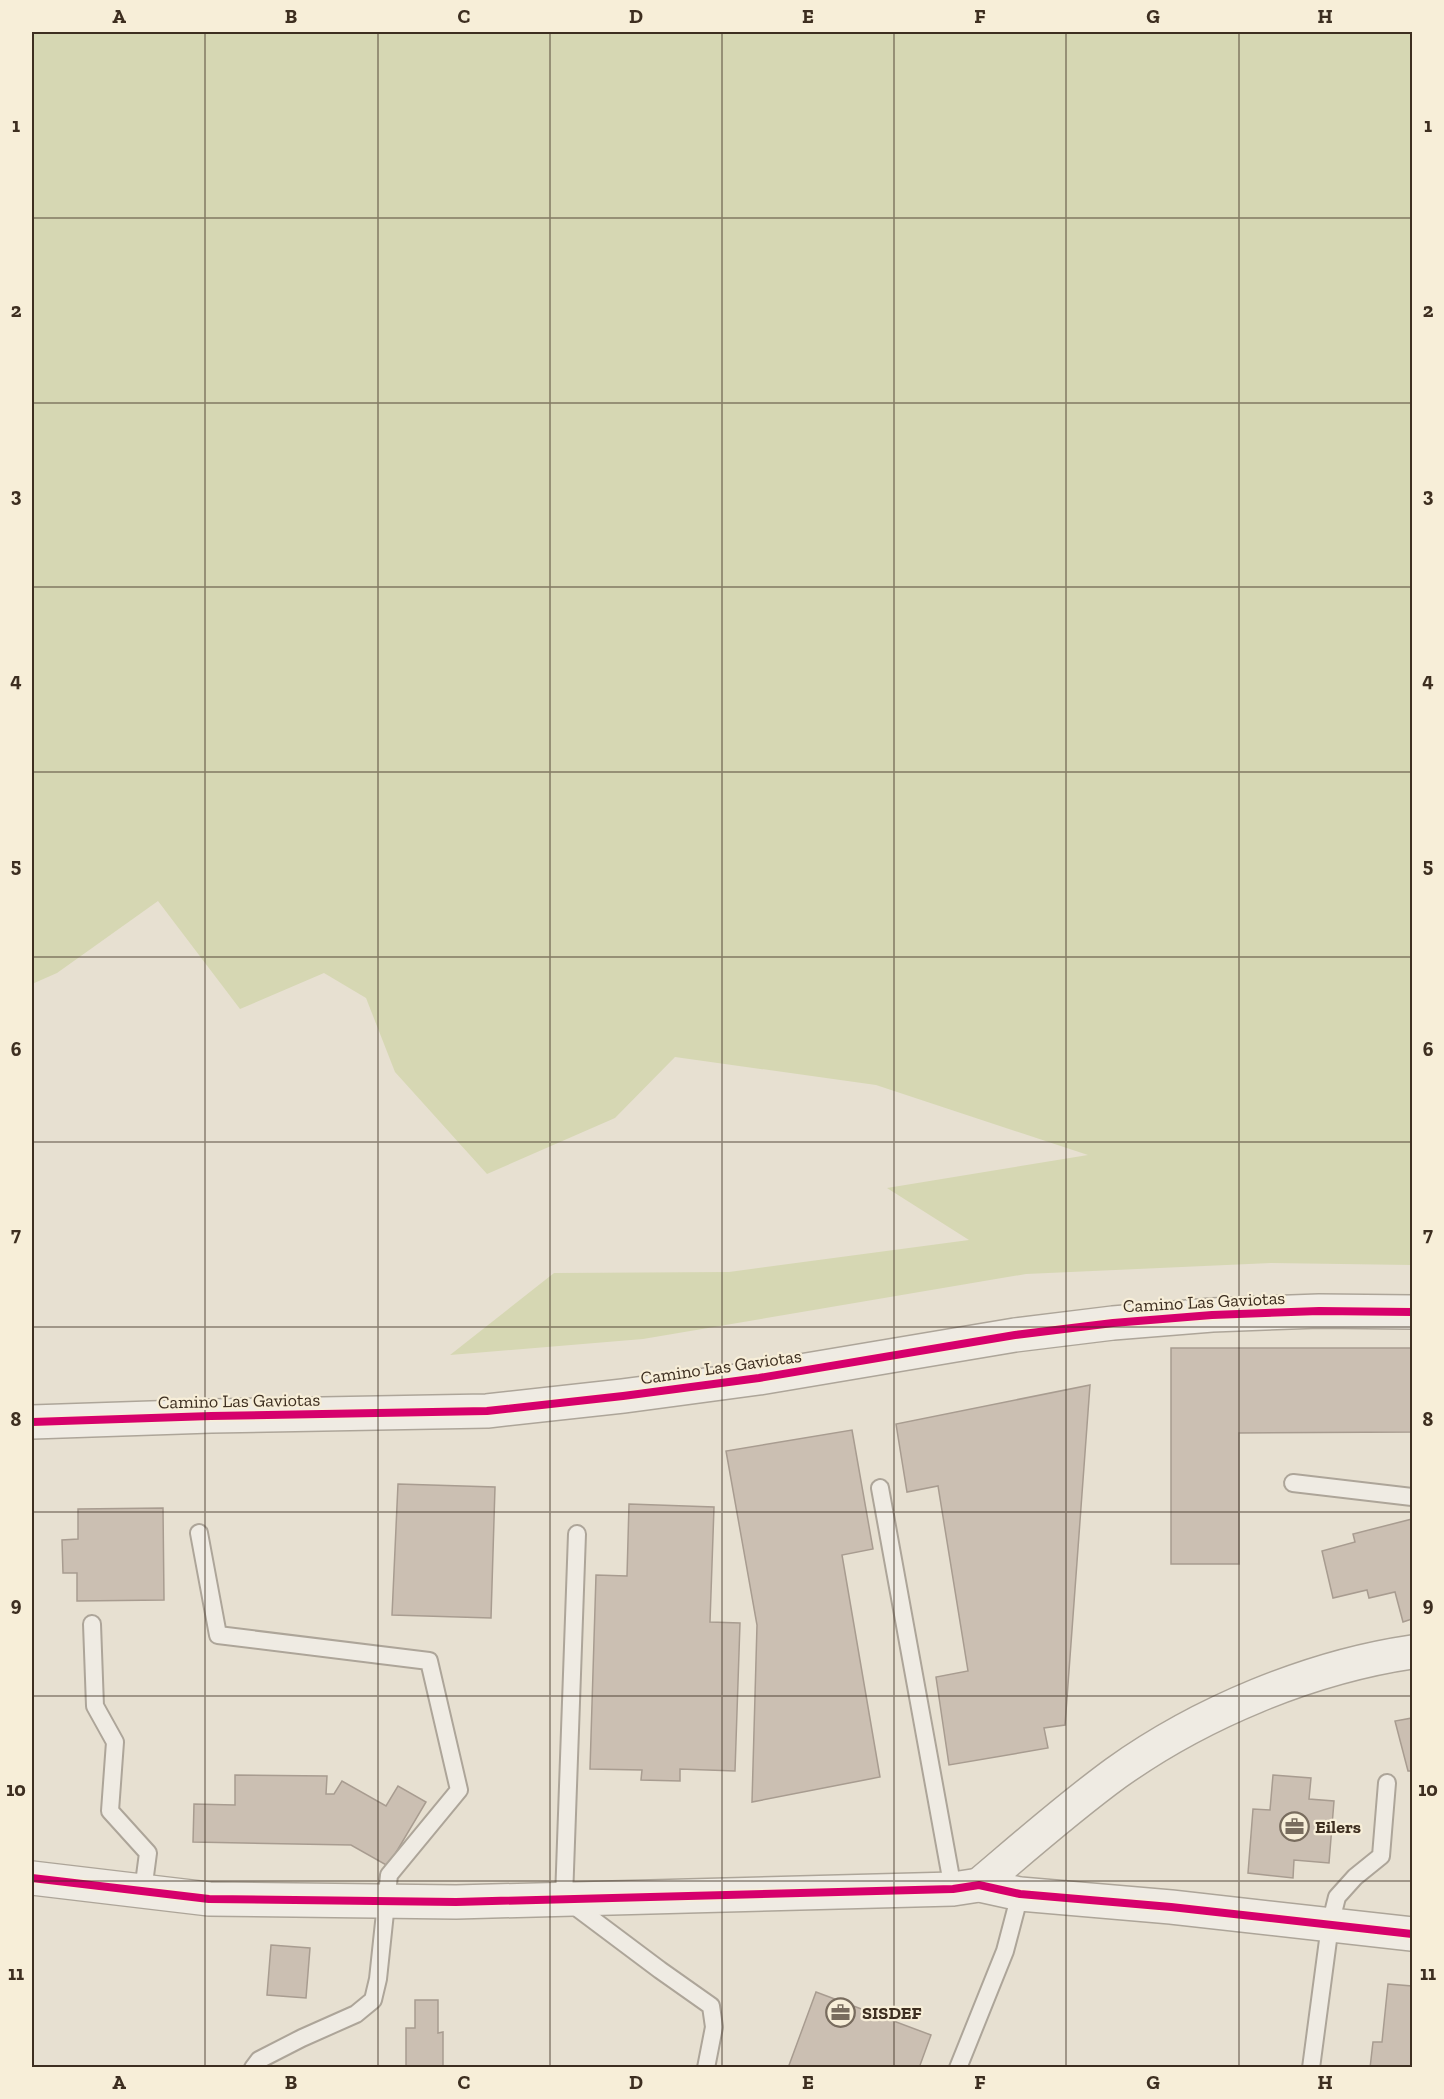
<svg xmlns="http://www.w3.org/2000/svg" width="1444" height="2099" font-family="'Zilla Slab',serif">
	<style>
		.green { fill: #d6d7b3 }
		.building { fill: #cbbfb2; stroke: #a89c90; stroke-width: 1.5 }
		.lines { fill: none; stroke-linecap: round; stroke-linejoin: round }
		.service-casing { stroke: #ada599; stroke-width: 20 }
		.minor-casing { stroke: #ada599; stroke-width: 36 }
		.tertiary-casing { stroke: #ada599; stroke-width: 36 }
		.service { stroke: #efebe3; stroke-width: 16 }
		.minor { stroke: #efebe3; stroke-width: 33 }
		.tertiary { stroke: #efebe3; stroke-width: 33 }
		.cycleway-casing { stroke: #f7eed8; stroke-width: 11 }
		.cycleway { stroke: #d6006c; stroke-width: 8 }
		.grid { fill: none; stroke: #3d2e20; stroke-width: 1.5; stroke-opacity: 0.55 }
		.labels { text-anchor: middle; stroke-width: 4.5; stroke-linejoin: round; paint-order: stroke }
		.street-label { font-size: 18px; fill: #3d2e20; stroke: #f7eed8 }
		.poi-label { font-size: 18px; font-weight: bold; fill: #3d2e20; stroke: #f7eed8; text-anchor: start }
		.neatline { fill: none; stroke: #3d2e20; stroke-width: 2 }
		.grid-label { font-size: 20px; text-anchor: middle; font-weight: bold; fill: #3d2e20 }
	</style>
	<rect width="100%" height="100%" fill="#e7e0d1"/>
	<polygon class="green" points="32,32 1412,32 1412,1265 1271,1263 1026,1274 643,1339 450,1355 554,1273 729,1272 969,1240 887,1188 1088,1155 876,1085 675,1057 615,1118 487,1174 395,1072 366,998 324,973 240,1009 158,901 57,973 32,984"/>
	<g class="building">
		<polygon points="1171,1348 1412,1348 1412,1432 1239,1433 1239,1564 1171,1564"/>
		<polygon points="1090,1385 1065,1725 1044,1728 1048,1748 949,1765 936,1677 968,1671 938,1486 907,1492 896,1424"/>
		<polygon points="852,1430 873,1549 842,1555 880,1777 752,1802 757,1625 726,1451"/>
		<polygon points="398,1484 495,1487 491,1618 392,1615"/>
		<polygon points="629,1504 714,1507 710,1622 740,1623 735,1771 680,1769 680,1781 641,1780 642,1770 590,1769 596,1575 627,1576"/>
		<polygon points="163,1508 164,1600 77,1601 77,1573 63,1573 62,1540 78,1539 78,1509"/>
		<polygon points="1412,1519 1412,1619 1403,1622 1395,1592 1369,1598 1367,1590 1333,1598 1322,1551 1355,1542 1353,1534"/>
		<polygon points="1412,1718 1412,1771 1408,1771 1395,1721"/>
		<polygon points="235,1775 327,1776 326,1794 334,1794 342,1781 386,1806 398,1786 426,1802 388,1866 351,1845 193,1842 194,1804 235,1805"/>
		<polygon points="1273,1775 1311,1778 1309,1799 1334,1801 1329,1863 1294,1860 1293,1878 1248,1873 1253,1809 1270,1810"/>
		<polygon points="271,1945 310,1948 306,1998 267,1995"/>
		<polygon points="1388,1984 1412,1986 1412,2068 1370,2068 1373,2042 1382,2042"/>
		<polygon points="816,1992 931,2035 919,2068 788,2068"/>
		<polygon points="415,2000 438,2000 438,2033 443,2032 443,2068 398,2068 406,2067 406,2028 415,2028"/>
	</g>
	<g class="lines">
		<defs>
			<g id="service">
				<polyline points="1293,1483 1412,1497"/>
				<polyline points="880,1488 953,1889"/>
				<polyline points="199,1533 218,1635 429,1661 459,1790 389,1875 378,1979 373,2000 356,2014 302,2038 259,2060 253,2068"/>
				<polyline points="577,1534 564,1898 660,1970 711,2006 714,2027 706,2068"/>
				<polyline points="92,1624 95,1706 115,1742 110,1811 148,1853 143,1891"/>
				<polyline points="958,2068 1005,1951 1020,1894"/>
				<polyline points="1311,2068 1330,1925 1337,1897 1355,1877 1381,1856 1387,1783"/>
			</g>
			<g id="minor">
				<polyline points="32,1878 209,1899 456,1902 953,1889 979,1885 1020,1894 1171,1907 1412,1934"/>
				<path d="M979 1885C1024 1847 1068 1808 1116 1773 1200 1713 1310 1667 1412 1652"/>
			</g>
			<polyline id="tertiary" points="32,1422 211,1416 487,1411 623,1396 759,1378 1015,1335 1113,1323 1212,1315 1319,1311 1412,1312"/>
		</defs>
		<use href="#service" class="service-casing"/>
		<use href="#minor" class="minor-casing"/>
		<use href="#tertiary" class="tertiary-casing"/>
		<use href="#service" class="service"/>
		<use href="#minor" class="minor"/>
		<use href="#tertiary" class="tertiary"/>
		<defs>
			<g id="cycleway">
				<polyline points="32,1422 211,1416 487,1411 623,1396 759,1378 1015,1335 1113,1323 1212,1315 1319,1311 1412,1312"/>
				<polyline points="32,1878 209,1899 456,1902 953,1889 979,1885 1020,1894 1171,1907 1412,1934"/>
			</g>
		</defs>
		<use href="#cycleway" class="cycleway-casing"/>
		<use href="#cycleway" class="cycleway"/>
	</g>
	<path class="grid" d="M205 32V2068M378 32V2068M550 32V2068M722 32V2068M894 32V2068M1066 32V2068M1239 32V2068M32 218H1412M32 403H1412M32 587H1412M32 772H1412M32 957H1412M32 1142H1412M32 1327H1412M32 1512H1412M32 1696H1412M32 1881H1412"/>
	<defs>
		<symbol id="office-ring" viewBox="-11 -11 22 22"><circle r="9.5" fill="#f7eed8" stroke="#786c5e" stroke-width="1.5"/><path d="M-6-3h4V-5.5h4V-3h4V5H-6ZM-1-4.5V-3h2v-1.5ZM-6 0V1H6V0Z" fill="#786c5e"/></symbol>
	</defs>
	<g fill-rule="evenodd">
		<use href="#office-ring" x="1278" y="1810" width="33" height="33"/>
		<use href="#office-ring" x="824" y="1996" width="33" height="33"/>
	</g>
	<g class="labels">
		<g class="street-label">
			<text transform="translate(1204 1302) rotate(-3)" y="6">Camino Las Gaviotas</text>
			<text transform="translate(721 1367) rotate(-8)" y="6">Camino Las Gaviotas</text>
			<text transform="translate(239 1401) rotate(-1)" y="6">Camino Las Gaviotas</text>
		</g>
		<g class="poi-label">
			<text x="1315" y="1833">Eilers</text>
			<text x="862" y="2019">SISDEF</text>
		</g>
	</g>
	<rect width="1444" height="2099" fill="none" stroke="#f7eed8" stroke-width="66"/>
	<rect x="33" y="33" width="1378" height="2033" class="neatline"/>
	<g class="grid-label">
		<text x="119" y="23">A</text>
		<text x="291" y="23">B</text>
		<text x="464" y="23">C</text>
		<text x="636" y="23">D</text>
		<text x="808" y="23">E</text>
		<text x="980" y="23">F</text>
		<text x="1153" y="23">G</text>
		<text x="1325" y="23">H</text>
		<text x="16" y="132">1</text>
		<text x="1428" y="132">1</text>
		<text x="16" y="317">2</text>
		<text x="1428" y="317">2</text>
		<text x="16" y="502">3</text>
		<text x="1428" y="502">3</text>
		<text x="16" y="687">4</text>
		<text x="1428" y="687">4</text>
		<text x="16" y="872">5</text>
		<text x="1428" y="872">5</text>
		<text x="16" y="1056">6</text>
		<text x="1428" y="1056">6</text>
		<text x="16" y="1241">7</text>
		<text x="1428" y="1241">7</text>
		<text x="16" y="1426">8</text>
		<text x="1428" y="1426">8</text>
		<text x="16" y="1611">9</text>
		<text x="1428" y="1611">9</text>
		<text x="16" y="1796">10</text>
		<text x="1428" y="1796">10</text>
		<text x="16" y="1980">11</text>
		<text x="1428" y="1980">11</text>
		<text x="119" y="2089">A</text>
		<text x="291" y="2089">B</text>
		<text x="464" y="2089">C</text>
		<text x="636" y="2089">D</text>
		<text x="808" y="2089">E</text>
		<text x="980" y="2089">F</text>
		<text x="1153" y="2089">G</text>
		<text x="1325" y="2089">H</text>
	</g>
</svg>
